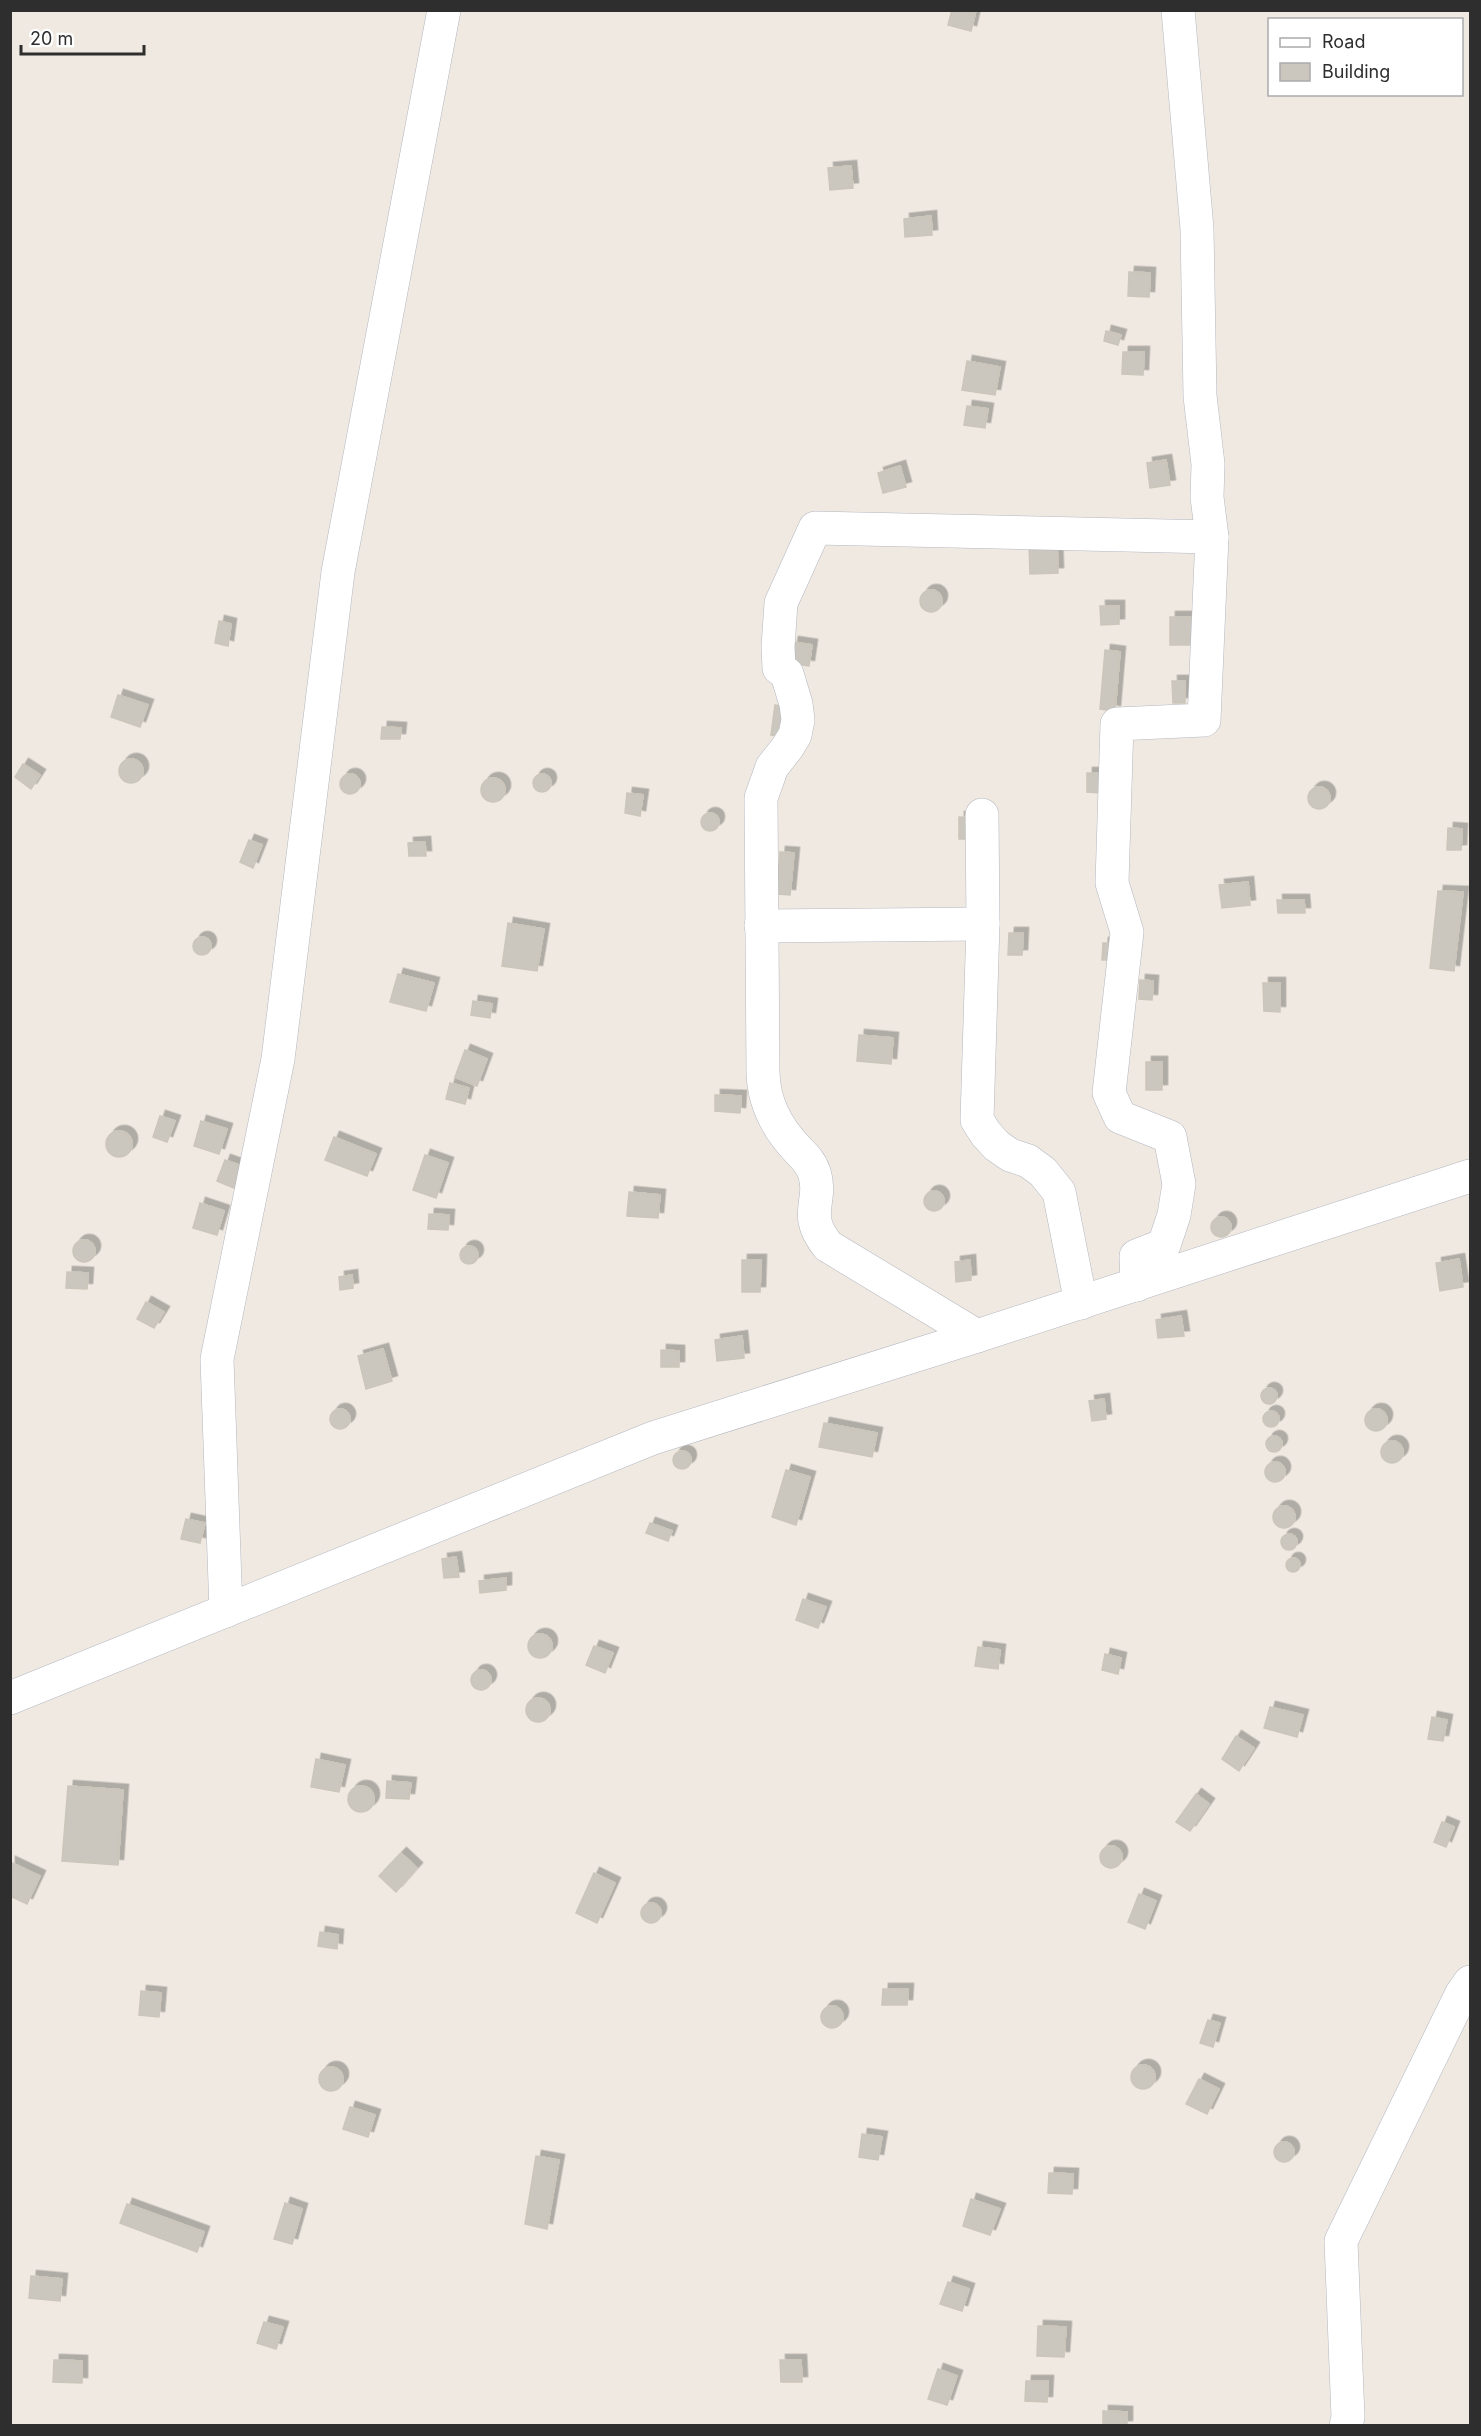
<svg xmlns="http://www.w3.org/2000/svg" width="1481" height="2436" font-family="Inter,sans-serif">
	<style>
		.building { fill: #cbc7bf; stroke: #cbc5ba; stroke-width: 1.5; filter: url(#shadow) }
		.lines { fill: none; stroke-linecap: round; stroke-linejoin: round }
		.minor-casing { stroke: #b4b7c1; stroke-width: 34 }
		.minor { stroke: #fff; stroke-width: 33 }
	</style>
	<defs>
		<filter id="shadow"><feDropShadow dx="5.5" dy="-5.5" stdDeviation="0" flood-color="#0004"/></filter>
	</defs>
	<rect width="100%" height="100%" fill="#efe9e1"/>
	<g class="building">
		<polygon points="952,10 976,10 971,31 948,25"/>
		<polygon points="851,166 853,188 830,190 828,168"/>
		<polygon points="931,216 932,235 905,237 904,219"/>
		<polygon points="1129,272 1150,273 1149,297 1128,296"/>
		<polygon points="1106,331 1121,335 1118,345 1104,341"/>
		<polygon points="1123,352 1144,352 1143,375 1122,374"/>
		<polygon points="967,361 1000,367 995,395 962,390"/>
		<polygon points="967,406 988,409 985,428 964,425"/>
		<polygon points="1166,460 1170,485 1150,488 1147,463"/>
		<polygon points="900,466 906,487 883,493 878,473"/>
		<polygon points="1057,543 1058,573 1030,574 1029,544"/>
		<circle cx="931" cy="601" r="11"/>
		<polygon points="1100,606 1119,606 1119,624 1101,625"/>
		<rect x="1170" y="617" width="27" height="28"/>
		<polygon points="219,621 231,624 228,646 215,643"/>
		<polygon points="793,642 812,645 809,666 789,663"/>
		<polygon points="1105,650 1120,652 1115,711 1100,709"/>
		<polygon points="1172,681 1185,681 1185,703 1173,703"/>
		<polygon points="118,695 148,705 140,727 111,717"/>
		<polygon points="775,705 792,708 788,737 771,735"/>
		<polygon points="382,727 401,728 400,739 381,739"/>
		<circle cx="131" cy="771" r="12"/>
		<polygon points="23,764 40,775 31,789 15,777"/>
		<polygon points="1087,773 1101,773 1101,793 1087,792"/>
		<circle cx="542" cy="783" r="9"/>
		<circle cx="350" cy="784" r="10"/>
		<circle cx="493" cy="790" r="12"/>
		<circle cx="1319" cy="798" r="11"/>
		<polygon points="627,793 643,795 640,816 625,813"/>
		<circle cx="710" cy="822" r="9"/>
		<polygon points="959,817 974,818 974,839 959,839"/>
		<polygon points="1448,828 1462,829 1461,850 1447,850"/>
		<polygon points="249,840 262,845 253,868 240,862"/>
		<polygon points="425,842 426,856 409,856 408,843"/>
		<polygon points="780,852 794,853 790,895 777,894"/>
		<polygon points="1248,882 1250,905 1222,908 1219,885"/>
		<polygon points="1438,891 1463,892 1454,971 1430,968"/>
		<polygon points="1277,900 1304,900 1305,913 1278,913"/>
		<polygon points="508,923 544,929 537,971 502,966"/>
		<polygon points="1009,933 1023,933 1022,955 1008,955"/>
		<circle cx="202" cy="946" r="9"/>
		<polygon points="1103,943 1115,943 1114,960 1102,960"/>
		<polygon points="398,974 434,983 426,1011 390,1002"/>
		<polygon points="1140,980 1153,981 1152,1000 1139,999"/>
		<polygon points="1263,983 1280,983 1280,1012 1264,1011"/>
		<polygon points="473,1001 492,1004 490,1018 471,1015"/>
		<polygon points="859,1035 893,1038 891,1064 857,1061"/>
		<polygon points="465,1050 487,1059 477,1086 455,1077"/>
		<rect x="1146" y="1062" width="16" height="28"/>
		<polygon points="450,1083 469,1088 465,1104 446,1099"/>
		<polygon points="715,1095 741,1096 740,1113 715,1111"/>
		<polygon points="160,1116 175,1121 167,1142 153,1137"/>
		<polygon points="201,1121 227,1129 219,1154 194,1146"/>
		<circle cx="119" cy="1144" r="13"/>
		<polygon points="334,1137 376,1154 367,1176 325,1160"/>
		<polygon points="425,1155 448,1163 436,1198 413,1190"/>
		<polygon points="225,1160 242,1166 234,1188 217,1181"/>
		<circle cx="934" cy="1201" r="10"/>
		<polygon points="629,1192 660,1195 658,1218 627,1216"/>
		<polygon points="200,1203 224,1211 217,1235 193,1228"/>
		<polygon points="429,1214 449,1215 448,1230 428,1229"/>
		<circle cx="1221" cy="1227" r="10"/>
		<circle cx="84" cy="1251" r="11"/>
		<circle cx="469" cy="1255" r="9"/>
		<polygon points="1459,1259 1463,1287 1440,1291 1436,1263"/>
		<polygon points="742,1260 761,1260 760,1292 742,1292"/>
		<polygon points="970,1260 971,1280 956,1282 955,1262"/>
		<polygon points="67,1272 88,1273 87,1289 66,1288"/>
		<polygon points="352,1275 353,1288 340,1290 339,1277"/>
		<polygon points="146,1302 164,1312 154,1328 137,1319"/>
		<polygon points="1181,1316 1184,1336 1158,1338 1156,1320"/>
		<polygon points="742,1336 744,1358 717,1361 715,1340"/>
		<polygon points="383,1349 392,1381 366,1389 358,1356"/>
		<polygon points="661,1350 679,1351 679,1367 661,1367"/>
		<circle cx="1269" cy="1396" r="8"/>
		<polygon points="1104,1399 1106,1419 1092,1421 1089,1401"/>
		<circle cx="1376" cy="1420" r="11"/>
		<circle cx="340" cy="1419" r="10"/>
		<circle cx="1271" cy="1419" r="8"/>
		<polygon points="824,1423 877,1433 872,1457 819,1447"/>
		<circle cx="1274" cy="1444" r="8"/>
		<circle cx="1392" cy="1452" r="11"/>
		<circle cx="682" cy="1460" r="9"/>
		<circle cx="1275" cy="1472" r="10"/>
		<polygon points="786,1470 810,1477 796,1525 772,1517"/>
		<circle cx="1284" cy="1517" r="11"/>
		<polygon points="186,1519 205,1523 200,1543 181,1539"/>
		<polygon points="650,1523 672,1531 668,1541 646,1533"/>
		<circle cx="1289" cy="1542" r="8"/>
		<polygon points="456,1557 459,1577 444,1578 442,1559"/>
		<circle cx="1293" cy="1565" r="7"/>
		<polygon points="506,1578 506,1590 480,1593 479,1581"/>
		<polygon points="803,1599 826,1607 818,1628 796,1620"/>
		<circle cx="540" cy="1646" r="12"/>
		<polygon points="594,1646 613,1653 605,1673 586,1665"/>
		<polygon points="978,1647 1000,1650 998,1669 975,1666"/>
		<polygon points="1105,1654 1121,1658 1118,1674 1102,1670"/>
		<circle cx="481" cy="1680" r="10"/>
		<circle cx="538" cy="1710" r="12"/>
		<polygon points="1270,1707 1303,1715 1297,1737 1264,1728"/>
		<polygon points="1432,1717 1447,1720 1443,1741 1428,1739"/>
		<polygon points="1236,1736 1254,1748 1239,1771 1222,1759"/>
		<polygon points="316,1759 345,1765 339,1792 311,1787"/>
		<polygon points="387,1781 411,1783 409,1799 386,1798"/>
		<polygon points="68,1786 123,1790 118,1865 62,1861"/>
		<circle cx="361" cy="1799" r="13"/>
		<polygon points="1196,1794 1209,1804 1190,1831 1176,1822"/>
		<polygon points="1442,1822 1454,1827 1446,1847 1434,1842"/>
		<circle cx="1111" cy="1857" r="11"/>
		<polygon points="401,1853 417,1868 396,1892 379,1876"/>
		<polygon points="10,1862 40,1876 27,1904 10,1896"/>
		<polygon points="594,1873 615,1883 597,1923 576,1913"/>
		<polygon points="1139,1894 1156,1901 1145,1929 1128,1922"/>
		<circle cx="651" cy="1913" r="10"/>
		<polygon points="320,1932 338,1935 337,1949 318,1946"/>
		<polygon points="883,1989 908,1989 907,2005 882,2005"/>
		<polygon points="141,1991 161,1993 159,2017 139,2015"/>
		<circle cx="832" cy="2017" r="11"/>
		<polygon points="1208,2020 1220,2023 1213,2047 1200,2043"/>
		<circle cx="1143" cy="2077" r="12"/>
		<circle cx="331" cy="2079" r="12"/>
		<polygon points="1199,2079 1219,2089 1207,2114 1186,2104"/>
		<polygon points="350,2107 375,2115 368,2137 343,2129"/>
		<polygon points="862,2134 882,2137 878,2160 859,2157"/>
		<circle cx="1284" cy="2152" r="10"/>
		<polygon points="536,2156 559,2160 547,2229 525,2224"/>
		<polygon points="1049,2173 1073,2174 1072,2194 1048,2193"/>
		<polygon points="971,2199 1000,2209 990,2235 963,2226"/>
		<polygon points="285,2203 302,2209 292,2244 274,2239"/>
		<polygon points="127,2204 204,2232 197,2252 120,2223"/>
		<polygon points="31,2276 62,2279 60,2301 29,2298"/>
		<polygon points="948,2282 969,2289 962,2311 940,2304"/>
		<polygon points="264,2322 283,2327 276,2349 257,2343"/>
		<polygon points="1038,2326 1066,2327 1064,2357 1037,2356"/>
		<polygon points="54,2360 82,2361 82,2383 53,2382"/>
		<polygon points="780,2360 801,2360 802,2382 781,2382"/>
		<polygon points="938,2369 957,2376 947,2405 928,2399"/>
		<polygon points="1026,2381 1048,2381 1047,2402 1025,2401"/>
		<polygon points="1103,2411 1127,2412 1127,2426 1103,2426"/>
	</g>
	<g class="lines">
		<defs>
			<g id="minor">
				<polyline points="982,815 983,924 977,1120 986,1134 997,1146 1010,1155 1028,1161 1043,1172 1059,1192 1081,1303"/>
				<polyline points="761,926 983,924"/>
				<polyline points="1137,1285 1136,1256 1164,1245 1174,1215 1179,1184 1170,1137 1120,1117 1109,1093 1127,932 1112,883 1117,724 1204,720 1212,537 1207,497 1208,464 1200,396 1197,229 1178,10"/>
				<path d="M977 1336 828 1246C801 1213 824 1202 814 1172 811 1163 805 1157 798 1150 777 1128 764 1104 763 1073L761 798 772 767 787 748 795 735 798 720 796 704 787 674 779 668 778 647 781 603 815 528 1212 537"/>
				<polyline points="226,1611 217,1359 278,1059 338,572 444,10"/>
				<polyline points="10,1698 653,1438 977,1336 1470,1176"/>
				<polyline points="1346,2426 1348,2417 1341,2241 1461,1995 1470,1982"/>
			</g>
		</defs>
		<use href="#minor" class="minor-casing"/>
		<use href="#minor" class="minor"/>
	</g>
	<rect width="1481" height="2436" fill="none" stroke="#2e2e2e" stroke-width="24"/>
	<rect x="1268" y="18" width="195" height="78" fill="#ffffff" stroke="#ababab" stroke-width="1.5"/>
	<rect x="1280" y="38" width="30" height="9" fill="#ffffff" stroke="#ababab" stroke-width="1.5"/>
	<text x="1322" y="48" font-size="18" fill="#2e2e2e">Road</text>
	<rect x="1280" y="63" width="30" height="18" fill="#cbc7bf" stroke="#ababab" stroke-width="1.5"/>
	<text x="1322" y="78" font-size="18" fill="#2e2e2e">Building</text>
	<path d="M21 45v9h123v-9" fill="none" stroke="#2e2e2e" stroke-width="3"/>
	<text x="30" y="45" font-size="18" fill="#2e2e2e" stroke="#ffffff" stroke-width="4.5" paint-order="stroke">20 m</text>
</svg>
